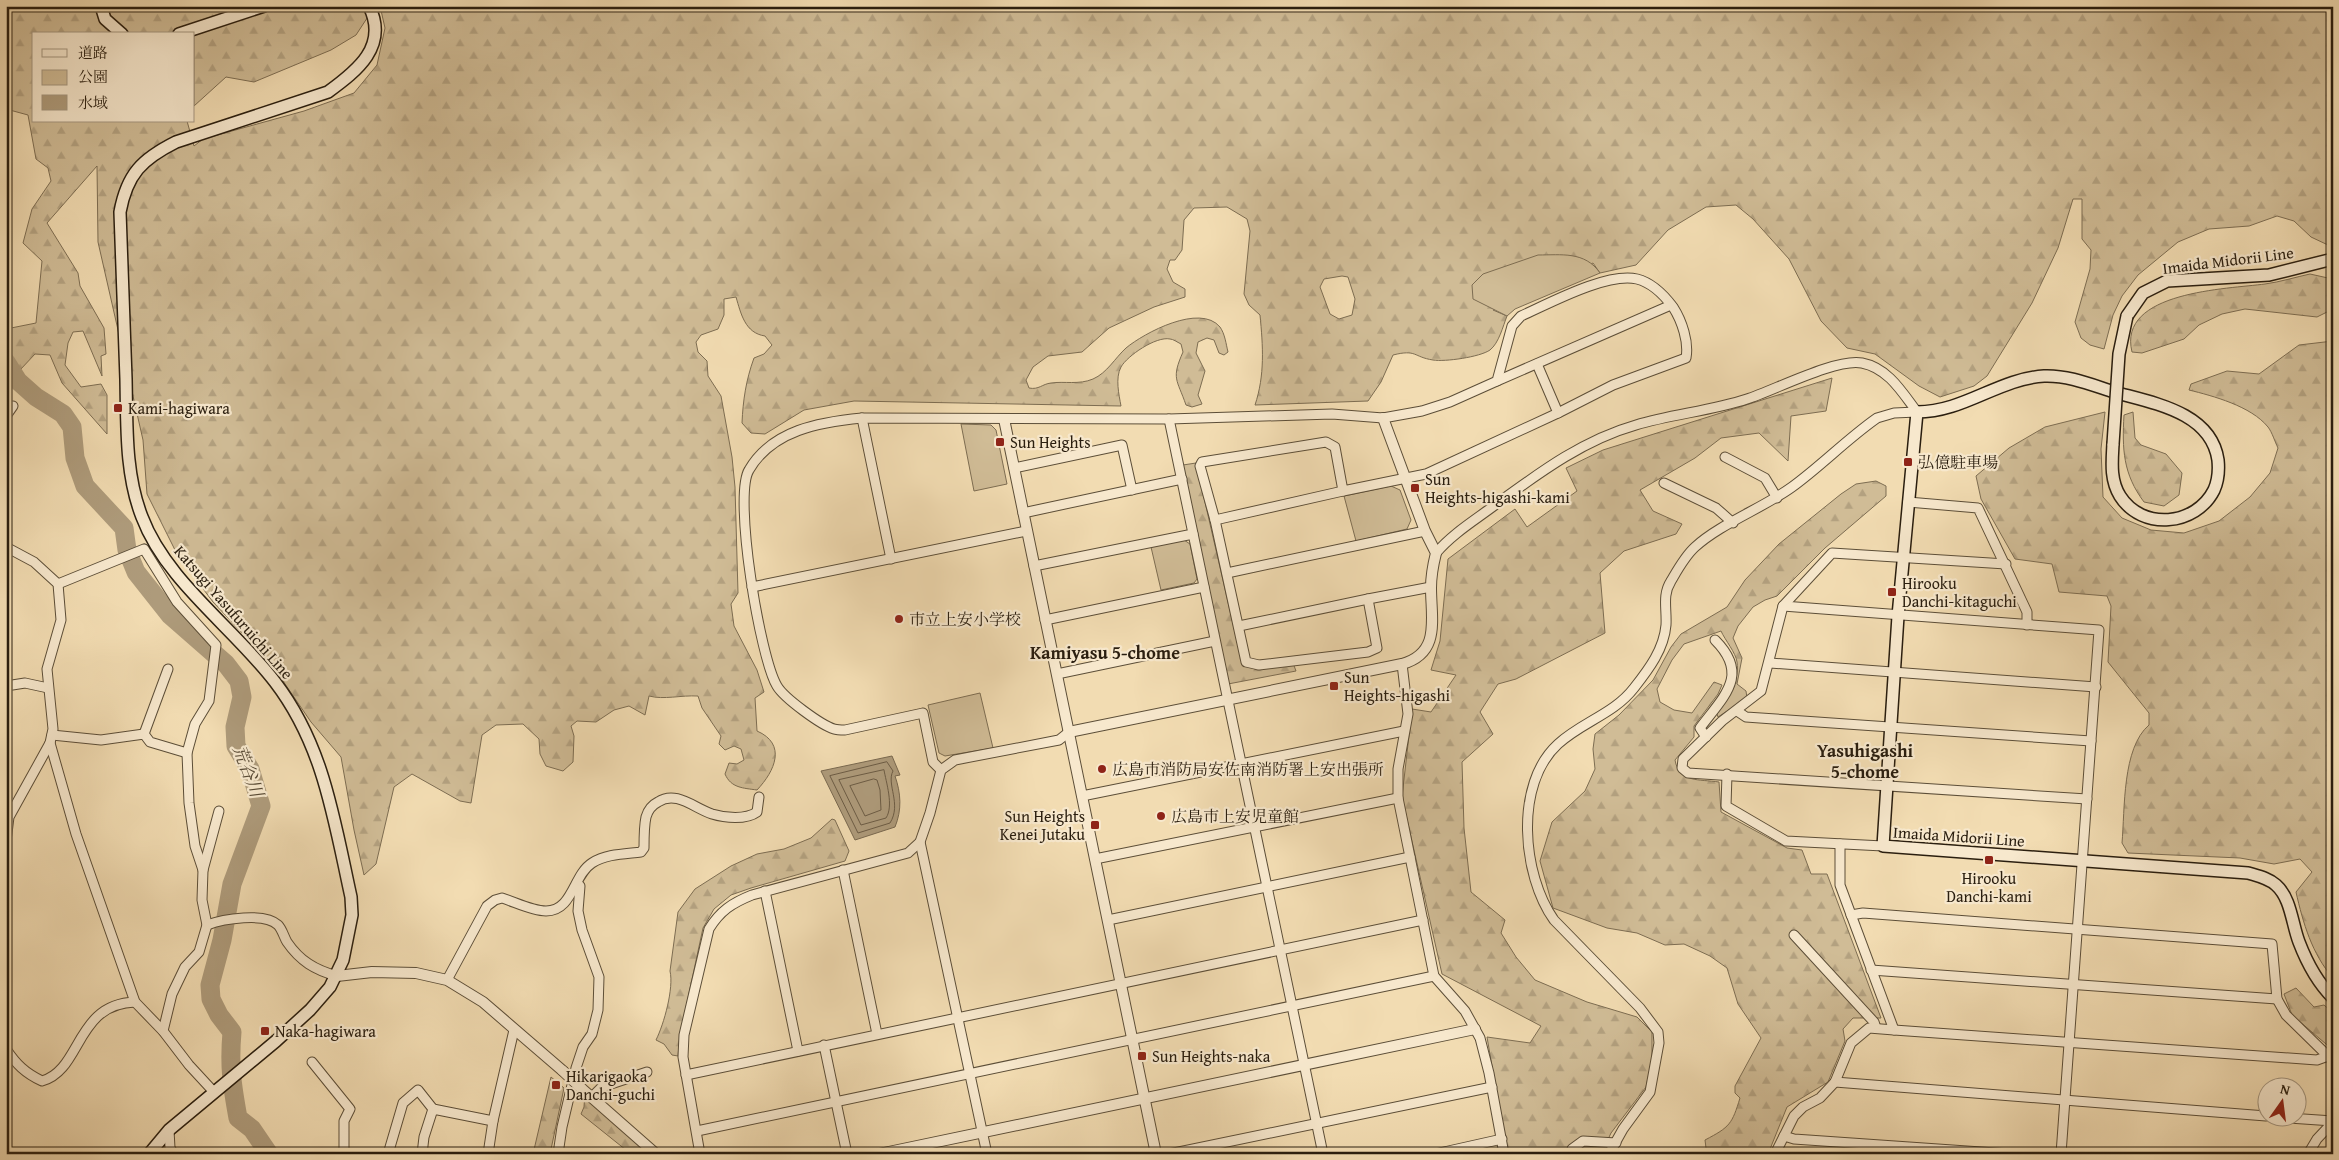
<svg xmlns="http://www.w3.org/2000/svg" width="2339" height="1160" font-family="'Gentium Book Plus','Noto Serif JP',serif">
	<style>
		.forest { fill: url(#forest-firs); stroke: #7d6d52; fill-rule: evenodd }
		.park { fill: #d0bc96; stroke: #7d6d52 }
		.water { fill: #ae9b7b; stroke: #796950 }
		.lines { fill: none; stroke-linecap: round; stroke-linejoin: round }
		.shore { stroke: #6c5c45; stroke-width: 1 }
		.river { stroke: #ae9b7b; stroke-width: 19 }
		.minor-casing { stroke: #5c4e38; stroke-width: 11 }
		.tertiary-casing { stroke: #5c4e38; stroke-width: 12 }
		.secondary-casing { stroke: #2a1e0f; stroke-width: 14 }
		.minor { stroke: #f7e8cd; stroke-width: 9 }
		.tertiary { stroke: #f7e8cd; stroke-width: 10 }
		.secondary { stroke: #f7e8cd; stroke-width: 11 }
		.tertiary-bridge-casing { stroke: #5c4e38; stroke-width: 12; stroke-linecap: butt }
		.secondary-bridge-casing { stroke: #2a1e0f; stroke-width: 14; stroke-linecap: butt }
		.tertiary-bridge { stroke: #f7e8cd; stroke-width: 10 }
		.secondary-bridge { stroke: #f7e8cd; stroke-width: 11 }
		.poi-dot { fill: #8f2418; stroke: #f7e8cd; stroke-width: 2 }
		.labels { text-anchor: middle; stroke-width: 4.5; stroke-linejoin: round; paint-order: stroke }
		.street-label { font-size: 16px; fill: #2a1e0f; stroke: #f7e8cd }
		.poi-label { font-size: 16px; fill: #2a1e0f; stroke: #f7e8cd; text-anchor: start }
		.neighbourhood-label { font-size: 18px; font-weight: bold; fill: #2a1e0f; stroke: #f7e8cd }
		.water-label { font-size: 18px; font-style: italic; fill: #584a35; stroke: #f7e8cd }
	</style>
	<defs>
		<pattern id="forest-firs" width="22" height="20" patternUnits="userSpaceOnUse" patternTransform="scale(1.25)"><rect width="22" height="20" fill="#d0bc96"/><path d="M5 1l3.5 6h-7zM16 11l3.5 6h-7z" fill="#b3a180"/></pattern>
	</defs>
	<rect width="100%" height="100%" fill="#f2dcb2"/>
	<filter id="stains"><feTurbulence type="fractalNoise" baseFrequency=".004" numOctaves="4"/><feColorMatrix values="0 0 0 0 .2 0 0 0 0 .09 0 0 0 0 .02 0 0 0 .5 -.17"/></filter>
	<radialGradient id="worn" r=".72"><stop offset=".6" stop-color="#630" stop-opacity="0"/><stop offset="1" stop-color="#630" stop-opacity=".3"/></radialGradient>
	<g class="forest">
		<path d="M6 6H375L356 35 331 50 254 82 226 77 194 106V34H34V121H187L194 146 203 139 304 111 354 93 377 65 385 28 380 6H2333V243L2328 245 2311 237 2294 221 2277 216 2249 226 2209 229 2178 242 2138 275 2122 296 2113 315 2104 349 2090 345 2081 338 2075 322 2090 269 2091 250 2082 239V199H2073L2058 248 2032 303 1987 376 1974 386 1940 397 1919 386 1875 354 1847 348 1821 321 1789 259 1753 219 1736 205 1706 207 1668 230 1636 265 1600 273 1593 263 1493 310 1507 316C1503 326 1499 343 1490 350 1480 357 1445 362 1433 360 1413 357 1417 349 1393 355L1381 382 1368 401 1255 405C1265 375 1263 346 1260 315L1249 305 1244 294 1250 231 1247 219 1227 207 1194 208 1184 220 1182 250 1175 260H1170L1167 269 1173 282 1185 289V297L1154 307 1109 328 1082 352 1048 356 1033 367 1026 380 1029 388C1039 390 1042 384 1051 383 1064 381 1079 385 1093 379 1107 373 1115 358 1126 348 1144 333 1200 303 1220 327 1225 334 1226 344 1228 352L1224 355 1219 353 1214 340 1207 338 1198 342 1196 353 1205 371 1198 395 1202 404 1192 407 1186 405C1177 379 1171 379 1183 352L1181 344C1177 342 1173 339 1170 339 1156 336 1127 356 1121 367 1115 378 1119 395 1121 406L854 401 804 410 765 434 751 433 742 423C743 400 746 380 754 358L764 354 772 345 765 336C745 333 741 314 736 297L724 299V315L718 329 701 335 696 342 698 352 707 361 708 376 721 396 732 457 735 487 738 593 731 604 734 626 757 670 764 692 755 698 757 731C787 744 775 771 757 790 743 788 731 788 725 774L729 763 737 764 744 760 741 749 734 746 725 750 719 744 721 736 702 708 698 696C681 695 664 700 649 696L645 715 629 706 614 710 596 722 577 721 571 726 574 736 573 762 563 771 546 766 540 754 539 739 523 724 496 725 482 735 471 803 460 801 412 774 394 787 376 864 364 875 354 830 341 757 311 722 272 665 213 602 177 554 147 494 143 440 98 242 97 166 47 223 78 273 80 286 104 328 106 354 101 356 102 376 83 331 73 332 68 343 65 365 81 387 101 384 107 395V434L62 383 50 355 35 354 20 370 6 347V329L36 323 42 261 23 243 32 209 51 181 48 168 36 159 28 115 6 109ZM1342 276 1348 277 1355 299 1352 315 1339 319 1330 314 1320 287 1324 279Z"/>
		<path d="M2310 274 2328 278 2333 283V309L2317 317 2245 309 2222 314 2199 325 2184 339 2142 353 2132 352C2117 291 2228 289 2265 284 2280 282 2296 277 2310 274Z"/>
		<path d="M2333 341V978C2312 954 2303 923 2296 892L2312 872 2300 859 2274 864 2240 858 2128 853 2122 843C2125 809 2122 748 2149 725V713L2108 662 2111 606 2107 596 2059 592 2052 564 2015 559 1981 499 1976 476 2009 448 2045 427 2105 412 2101 449 2103 497 2122 518 2151 530 2184 533 2219 521 2250 497 2270 473 2278 448C2275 442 2272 432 2268 427 2251 406 2213 396 2189 390L2191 384 2227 371 2259 374 2299 345Z"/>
		<polygon points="1832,378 1826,411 1791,416 1788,461 1759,433 1721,438 1695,458 1640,490 1653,511 1682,524 1676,534 1624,551 1600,573 1605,633 1516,679 1498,684 1480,712 1493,734 1462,762 1464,828 1471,892 1505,920 1501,933 1516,957 1535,980 1587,1002 1637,1017 1652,1032 1652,1059 1646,1087 1611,1133 1601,1154 1507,1154 1487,1037 1530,1043 1541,1026 1442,974 1402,797 1412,709 1431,712 1456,675 1431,670 1440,641 1448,559 1515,509 1527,527 1577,491 1566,468 1603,450"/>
		<path d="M2133 412 2135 438 2141 445 2166 454 2182 473 2179 495 2164 506 2144 502C2123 474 2122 449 2124 415Z"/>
		<polygon points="1196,463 1242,663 1257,670 1293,663 1296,671 1228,684 1183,465"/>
		<path d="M1876 481 1886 486V496L1825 548 1777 596 1765 600 1753 607 1738 626 1733 638 1742 658 1737 684 1746 691 1747 698 1718 717 1716 711C1727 698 1740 681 1737 662 1736 653 1725 640 1721 631L1684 644 1672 660 1657 689 1660 702 1674 710 1692 713 1714 682 1722 685 1718 694 1694 726V737L1675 760C1679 783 1699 779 1719 782L1721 812 1787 848 1802 850 1811 874H1827L1881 1018H1853L1843 1029 1845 1041 1828 1082 1787 1107 1768 1154H1710L1706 1148 1705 1140C1730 1127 1732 1124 1740 1098L1735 1093V1086L1761 1038 1738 1004 1727 968 1710 956 1684 944 1665 945 1637 933 1607 928 1553 908 1540 861 1552 822 1585 791 1595 769 1593 749 1595 734 1619 715 1653 680 1671 647 1681 634 1727 607 1745 580 1779 544 1841 494 1856 484Z"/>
		<path d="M832 819 835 820 849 851 845 861 751 888 731 895 714 909 703 928 680 1035 678 1056 672 1055 664 1044 656 1040C664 1024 674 988 670 971L678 912 695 889 731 866 757 854 784 849 811 838Z"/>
		<polygon points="2296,988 2314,1007 2324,1005 2333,1013 2333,1050 2292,1015 2284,994"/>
		<polygon points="551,1077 564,1088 550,1154 533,1154"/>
		<polygon points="585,1092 653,1154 628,1154 626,1150 581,1114 584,1107"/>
	</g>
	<g class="park">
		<path d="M1538 255C1561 255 1585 251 1600 273L1515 309 1507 316 1473 299 1472 285 1483 274Z"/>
		<polygon points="961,424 991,425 996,430 1007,484 974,491"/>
		<polygon points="1391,486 1400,490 1411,520 1407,529 1356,541 1344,496"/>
		<polygon points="1184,540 1190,544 1197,579 1194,583 1161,590 1151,547"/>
		<polygon points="980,693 993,748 945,756 939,753 928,705"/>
	</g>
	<path class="water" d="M892 756 900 775 895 776C901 793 902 810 895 827L855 840 821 771Z"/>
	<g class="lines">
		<g class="shore">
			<path d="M887 762 893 771C886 784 902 804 890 823L858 833 830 776Z"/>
			<path d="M884 770C886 782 894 806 886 818L861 825 839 780Z"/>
			<polygon points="874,779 877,780 880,790 881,810 865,816 850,786"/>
		</g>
		<path class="river" d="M6 362 18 381 36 397 63 414 72 427 75 458 85 486 124 528 127 550 136 572 170 615 226 664 239 681 242 697 235 727 236 746 250 769 261 806 232 884 222 940 210 985 211 999 219 1015 232 1032C229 1066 232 1085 238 1118L252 1129 269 1154"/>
		<defs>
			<g id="minor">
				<polyline points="1537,364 1558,413"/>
				<polyline points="1497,381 1671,305"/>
				<polyline points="6,416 13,406"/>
				<polyline points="862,418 891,559"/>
				<polyline points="1169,419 1323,1154"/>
				<polyline points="1725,457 1765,478 1777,498"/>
				<polyline points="1014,468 1122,445 1132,490"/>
				<polyline points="1664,483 1716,508 1733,523"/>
				<polyline points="1908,502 1978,508 2027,612 2027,625"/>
				<polyline points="1023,513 1182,479"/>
				<polyline points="1215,520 1343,491"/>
				<polyline points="6,547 34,562 58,584 61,620 47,669 53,729 50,743 9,817 6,841"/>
				<path d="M1436 553C1452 534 1475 520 1495 505 1539 473 1583 440 1636 425 1672 414 1711 411 1747 399 1775 390 1836 358 1862 363 1888 368 1902 392 1917 412"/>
				<polyline points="2006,564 1832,553 1783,606 1761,691 1722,721 1683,759 1682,768 1688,773 2087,799"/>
				<polyline points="1034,566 1193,534"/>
				<polyline points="1227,573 1425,531"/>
				<polyline points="58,584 144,549 177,602 216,645 209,701 195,724 187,753 189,803 195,846 203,870 202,900 207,925 199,952 185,967 172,994 163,1031"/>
				<polyline points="752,587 1026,531"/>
				<polyline points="1783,606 2099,630 2061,1154"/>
				<polyline points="1045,620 1204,587"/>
				<polyline points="1239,626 1368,599"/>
				<polyline points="1770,663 2096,687"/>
				<polyline points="1402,664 1408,714 1398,769 1398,798 1410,857 1434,976 1465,1011 1480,1038 1489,1073 1504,1154"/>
				<polyline points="1057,674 1215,641"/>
				<polyline points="6,686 25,683 48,688"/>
				<polyline points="1737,711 1746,717 2091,741"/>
				<polyline points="144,734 168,669"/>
				<polyline points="52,735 101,740 144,734 150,742 187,753"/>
				<path d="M1706 737 1700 728C1724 696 1750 675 1715 640"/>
				<polyline points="50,743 76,834 135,1002 163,1031 189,1065 213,1091"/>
				<path d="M941 770 933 762 923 713 845 730C842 730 837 730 834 729 821 725 784 698 777 686 760 658 733 496 749 470 772 430 820 422 862 418L1169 419 1332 414 1383 418 1422 411 1450 402 1497 381 1512 326 1521 316C1550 303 1607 272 1637 279 1653 283 1664 295 1673 307 1682 321 1689 342 1686 358L1613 385 1558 413 1426 474 1343 491 1335 447 1326 442 1202 462 1200 466 1215 520 1246 662 1259 665 1368 652 1377 648 1368 599 1431 587"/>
				<polyline points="1727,774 1726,806 1786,841 1883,846"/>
				<polyline points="1082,796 1404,731"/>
				<polyline points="920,842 987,1154"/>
				<polyline points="1095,859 1398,798"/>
				<polyline points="203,870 219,811"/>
				<polyline points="843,870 877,1034"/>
				<polyline points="765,891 798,1051"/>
				<polyline points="1851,915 1863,913 2272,944 2277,999 2286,1015 2333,1061"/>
				<polyline points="1108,920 1410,857"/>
				<path d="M207 925C223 919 265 912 278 925 282 929 284 937 287 942 300 961 315 970 337 976"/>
				<polyline points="1794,935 1874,1022 1876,1028"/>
				<polyline points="1871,970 2277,999"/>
				<path d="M447 980 487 906 495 900 502 898C515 902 532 911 546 911 573 911 573 875 592 863 606 854 624 854 641 852L644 848C644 838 644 826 646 817 648 810 652 805 658 802 676 790 694 808 712 814 725 818 746 820 757 812L759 797"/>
				<polyline points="1894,1030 2317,1060 2328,1056"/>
				<polyline points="824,1045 847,1154"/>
				<path d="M6 1049C16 1064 25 1073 42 1081 82 1070 75 1004 135 1002"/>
				<polyline points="312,1062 350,1109 344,1121 344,1154"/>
				<polyline points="686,1075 1423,920"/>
				<polyline points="1835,1082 2266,1116"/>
				<polyline points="592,1097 602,1087 647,1072"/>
				<polyline points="2289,1118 2333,1121"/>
				<polyline points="169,1130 170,1148 174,1154"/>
				<polyline points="697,1131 1434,976"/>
				<polyline points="1784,1136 1794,1139 2010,1154"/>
				<polyline points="388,1154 403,1103 418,1090 433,1109"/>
				<polyline points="422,1154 424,1137 433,1109 493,1121"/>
				<polyline points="488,1154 493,1121 514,1030"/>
				<polyline points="558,1154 562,1127 576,1068 583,1047 592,1034 598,1010 599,977 582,930 578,911 580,886 577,883"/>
				<path d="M700 1154 683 1057 684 1035 709 929C720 911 732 903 752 895L908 853 920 842 930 813 941 770 955 760 1059 740 1069 732"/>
				<polyline points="1169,1154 1492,1087"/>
				<polyline points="1435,1154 1502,1139"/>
				<polyline points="1571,1154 1572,1149 1583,1141 1616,1143"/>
				<path d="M1609 1154 1623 1129 1650 1092 1659 1043 1658 1032 1640 1008 1554 920C1522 875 1514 784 1558 744 1582 722 1614 714 1634 688 1649 669 1664 649 1666 625 1667 609 1662 595 1671 581 1678 569 1685 556 1695 547 1720 524 1763 508 1792 487 1821 466 1847 439 1877 418L1894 413 1917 412"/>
				<polyline points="1775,1154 1794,1116 1803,1107 1820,1098 1835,1082 1851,1043 1869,1028 1894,1030 1840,885 1840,844"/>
				<polyline points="2308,1154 2317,1139 2333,1122"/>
			</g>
			<g id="tertiary">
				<polyline points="1004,419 1156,1154"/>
				<path d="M1069 732 1402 664C1441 653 1431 619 1431 588 1431 576 1433 565 1436 553L1425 531 1383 418"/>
				<polyline points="337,976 372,972 416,973 447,980 483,1002 563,1071"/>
				<polyline points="581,1088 656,1154"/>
				<polyline points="879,1154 1475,1029"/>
			</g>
			<g id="secondary">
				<polyline points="101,6 105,19 122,34"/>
				<polyline points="179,34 264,6"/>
				<polyline points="2127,316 2143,293 2167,281 2269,275 2333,259"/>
				<path d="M2113 444C2112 462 2110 480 2120 496 2142 531 2196 526 2214 490 2218 481 2219 470 2218 460 2211 412 2153 403 2114 392 2092 385 2068 375 2044 376 1998 379 1964 412 1917 412L1898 616 1883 846 2248 873C2258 876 2268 878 2276 885 2291 898 2292 924 2299 942 2307 963 2317 982 2333 998"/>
				<path d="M149 1154 169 1130 276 1041 310 1010 330 987 343 960 352 915 351 897C334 820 324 746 275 682 234 628 166 581 142 517 125 474 127 425 126 379 124 323 122 268 120 212 127 174 142 159 176 142L328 92C357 71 389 46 369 6"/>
			</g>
		</defs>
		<use href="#minor" class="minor-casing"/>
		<use href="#tertiary" class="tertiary-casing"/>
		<use href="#secondary" class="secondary-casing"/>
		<use href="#minor" class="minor"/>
		<use href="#tertiary" class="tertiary"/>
		<use href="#secondary" class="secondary"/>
		<defs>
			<polyline id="tertiary-bridge" points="563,1071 581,1088"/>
			<polyline id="secondary-bridge" points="2113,444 2119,354 2127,316"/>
		</defs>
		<use href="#tertiary-bridge" class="tertiary-bridge-casing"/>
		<use href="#secondary-bridge" class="secondary-bridge-casing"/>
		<use href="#tertiary-bridge" class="tertiary-bridge"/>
		<use href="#secondary-bridge" class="secondary-bridge"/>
	</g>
	<g class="poi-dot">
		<rect x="113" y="403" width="10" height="10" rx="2.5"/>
		<rect x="995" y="437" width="10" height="10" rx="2.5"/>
		<rect x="1903" y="457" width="10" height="10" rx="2.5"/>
		<rect x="1410" y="483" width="10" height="10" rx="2.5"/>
		<rect x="1887" y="587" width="10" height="10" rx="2.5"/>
		<circle cx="899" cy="619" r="5"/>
		<rect x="1329" y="681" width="10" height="10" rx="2.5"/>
		<circle cx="1102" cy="769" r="5"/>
		<circle cx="1161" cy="816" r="5"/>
		<rect x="1090" y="820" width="10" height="10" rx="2.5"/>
		<rect x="1984" y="855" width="10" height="10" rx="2.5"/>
		<rect x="260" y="1026" width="10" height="10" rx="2.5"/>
		<rect x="1137" y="1051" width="10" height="10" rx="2.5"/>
		<rect x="551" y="1080" width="10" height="10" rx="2.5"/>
	</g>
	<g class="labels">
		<g class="street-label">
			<text transform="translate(2228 260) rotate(-7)" y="6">Imaida Midorii Line</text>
			<text transform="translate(234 612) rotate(49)" y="6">Katsugi Yasufuruichi Line</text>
			<text transform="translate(1959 836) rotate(4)" y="6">Imaida Midorii Line</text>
		</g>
		<g class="poi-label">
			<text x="128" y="414">Kami-hagiwara</text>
			<text x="1010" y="448">Sun Heights</text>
			<text x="1918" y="468">弘億駐車場</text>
			<text x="1425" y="485">Sun<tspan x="1425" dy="18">Heights-higashi-kami</tspan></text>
			<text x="1902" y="589">Hirooku<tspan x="1902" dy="18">Danchi-kitaguchi</tspan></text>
			<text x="909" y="625">市立上安小学校</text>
			<text x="1344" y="683">Sun<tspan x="1344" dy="18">Heights-higashi</tspan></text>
			<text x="1112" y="775">広島市消防局安佐南消防署上安出張所</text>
			<text x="1085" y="822" text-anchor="end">Sun Heights<tspan x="1085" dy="18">Kenei Jutaku</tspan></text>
			<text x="1171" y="822">広島市上安児童館</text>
			<text x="1989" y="884" text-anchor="middle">Hirooku<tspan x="1989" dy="18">Danchi-kami</tspan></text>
			<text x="275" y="1037">Naka-hagiwara</text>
			<text x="1152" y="1062">Sun Heights-naka</text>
			<text x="566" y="1082">Hikarigaoka<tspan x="566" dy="18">Danchi-guchi</tspan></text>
		</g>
		<g class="neighbourhood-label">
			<text x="1105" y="659">Kamiyasu 5-chome</text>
			<text x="1865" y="757">Yasuhigashi<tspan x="1865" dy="21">5-chome</tspan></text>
		</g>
		<g class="water-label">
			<text transform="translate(248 771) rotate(69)" y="6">荒谷川</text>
		</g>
	</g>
	<rect width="2339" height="1160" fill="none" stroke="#f2dcb2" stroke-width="25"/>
	<rect x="8" y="8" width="2324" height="1145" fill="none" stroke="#2a1e0f" stroke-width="2.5"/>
	<rect x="12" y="12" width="2314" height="1135" fill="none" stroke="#2a1e0f"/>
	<rect x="32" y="32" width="162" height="90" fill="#f7e8cd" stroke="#a59781"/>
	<rect x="42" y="49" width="25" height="8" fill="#f7e8cd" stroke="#a59781"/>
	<text x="78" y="58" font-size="15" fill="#2a1e0f">道路</text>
	<rect x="42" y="70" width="25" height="15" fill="#d0bc96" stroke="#a59781"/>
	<text x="78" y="82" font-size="15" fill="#2a1e0f">公園</text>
	<rect x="42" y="95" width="25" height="15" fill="#ae9b7b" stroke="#a59781"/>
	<text x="78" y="108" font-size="15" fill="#2a1e0f">水域</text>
	<g transform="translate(2282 1102) rotate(14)"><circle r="24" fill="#f7e8cd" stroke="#a59781"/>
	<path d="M0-4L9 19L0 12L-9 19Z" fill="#8f2418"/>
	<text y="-8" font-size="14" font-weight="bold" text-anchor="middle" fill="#2a1e0f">N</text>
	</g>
	<rect width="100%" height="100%" filter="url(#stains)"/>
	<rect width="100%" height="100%" fill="url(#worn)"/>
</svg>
